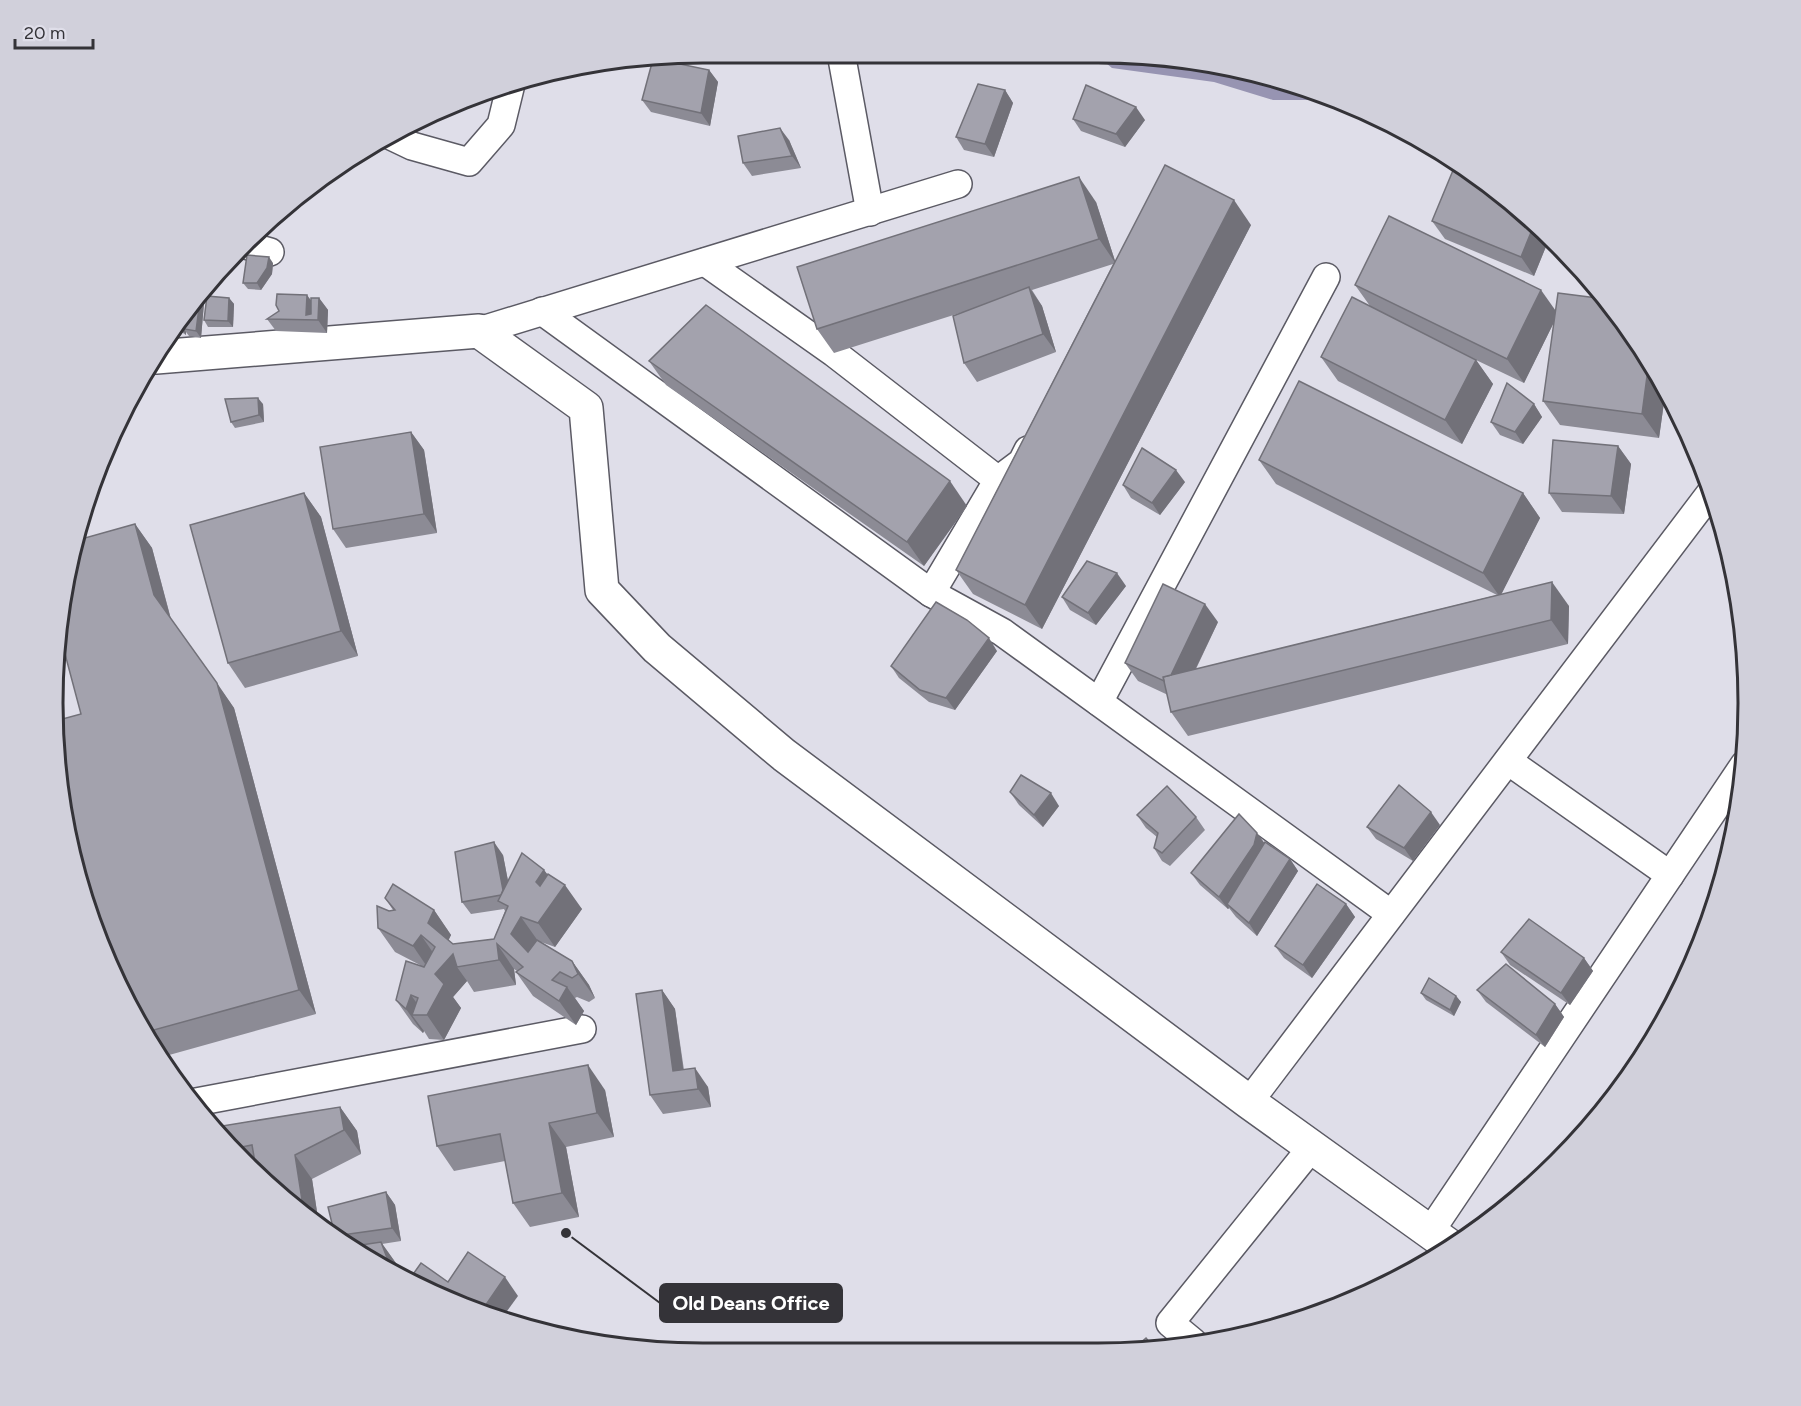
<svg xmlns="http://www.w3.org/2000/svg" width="1801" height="1406" font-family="Figtree,sans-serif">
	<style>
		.water { fill: #9794b2 }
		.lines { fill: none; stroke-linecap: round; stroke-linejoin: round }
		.minor-casing { stroke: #5b5a64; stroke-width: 30 }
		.tertiary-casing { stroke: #5b5a64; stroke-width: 36 }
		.minor { stroke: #fff; stroke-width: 27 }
		.tertiary { stroke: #fff; stroke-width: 33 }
		.wall { fill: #8c8b95 }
		.shaded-wall { fill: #727179 }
		.building { fill: #a3a2ad; stroke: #727179; stroke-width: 1.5 }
		.rim { fill: none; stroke: #343338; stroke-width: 3 }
		.leader { fill: none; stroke: #343338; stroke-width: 2 }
		.callout-dot { fill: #343338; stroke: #dfdee9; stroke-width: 2 }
		.callout { fill: #343338; stroke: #343338; stroke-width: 2 }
		.callout-label { font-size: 20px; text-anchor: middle; font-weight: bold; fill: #fff }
	</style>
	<rect width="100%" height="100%" fill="#dfdee9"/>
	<polygon class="water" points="1095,54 1140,54 1307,87 1350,106 1327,100 1273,100 1214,82 1112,68"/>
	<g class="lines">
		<defs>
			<g id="minor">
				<polyline points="841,53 870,212"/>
				<polyline points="389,135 412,146 469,162 501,125 511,84"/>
				<polyline points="242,244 270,252"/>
				<polyline points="705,262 834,353 998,480"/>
				<polyline points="542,311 931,593"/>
				<polyline points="479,331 958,184"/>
				<polyline points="1028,450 1022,462 998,480 931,593 1002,632 1391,914"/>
				<polyline points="1099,702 1326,277"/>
				<polyline points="1508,761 1670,875"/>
				<polyline points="196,1102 582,1029"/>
				<polyline points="1249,1102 1712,491"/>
				<polyline points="1430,1232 1744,765"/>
				<polyline points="1193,1342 1170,1323 1312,1147"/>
			</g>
			<polyline id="tertiary" points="156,357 479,331 586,408 602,590 657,648 784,755 1249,1102 1451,1247"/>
		</defs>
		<use href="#minor" class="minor-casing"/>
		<use href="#tertiary" class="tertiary-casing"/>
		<use href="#minor" class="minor"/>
		<use href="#tertiary" class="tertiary"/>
	</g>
	<g class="wall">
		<polygon points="709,70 718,82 710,126 651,112 642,100"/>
		<polygon points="1005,90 1013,103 994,157 964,150 956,137"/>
		<polygon points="1073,119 1145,120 1125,147 1081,131"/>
		<polygon points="789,140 801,168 752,176 743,163"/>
		<polygon points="1494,187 1549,239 1534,276 1445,239 1432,221"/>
		<polygon points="1096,202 1115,261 1251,225 1042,629 973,594 956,570 1113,264 1032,290 1042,306 1056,352 977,382 964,363 963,312 834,353 817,329"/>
		<polygon points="273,263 272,274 261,290 248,289 243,283"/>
		<polygon points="1355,285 1556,310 1661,377 1666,388 1659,438 1560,425 1543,401 1554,322 1524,383 1476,360 1493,384 1462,444 1338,381 1321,357 1370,306"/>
		<polygon points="201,298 204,303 201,338 189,336 186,332 186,335 177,329"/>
		<polygon points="229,298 234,304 233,327 208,327 204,320"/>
		<polygon points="319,298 328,310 327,333 276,331 267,319 311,300"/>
		<polygon points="649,361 967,506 924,566 666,385"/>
		<polygon points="263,404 264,422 235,428 231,422"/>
		<polygon points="1534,404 1542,417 1523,444 1500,435 1491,422"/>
		<polygon points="411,432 424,450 437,533 346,548 333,529"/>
		<polygon points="1618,446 1631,464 1624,514 1562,512 1549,493"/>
		<polygon points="1259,460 1523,493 1540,518 1501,594 1569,606 1568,644 1188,736 1171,712 1168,695 1138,681 1125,663 1218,622 1196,669 1497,595 1276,484"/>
		<polygon points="1185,482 1160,515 1131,498 1123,485"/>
		<polygon points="304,493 321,517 358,656 245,688 228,663"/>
		<polygon points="135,524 152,548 171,619 234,708 316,1014 162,1057 140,1029 81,714 62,642 61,642 74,541"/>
		<polygon points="1126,586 1096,625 1070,610 1062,597"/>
		<polygon points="997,651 955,710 929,702 899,678 891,666"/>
		<polygon points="1010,792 1059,806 1043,827 1019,805"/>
		<polygon points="1137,815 1196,817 1205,830 1170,866 1162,861 1154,848 1157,837 1146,828"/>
		<polygon points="1440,825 1413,861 1376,839 1367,827"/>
		<polygon points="1264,843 1290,859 1298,871 1257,936 1236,917 1229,908 1228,909 1200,885 1191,873"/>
		<polygon points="503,855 508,881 544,870 548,875 582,909 555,947 541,942 572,961 589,985 595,998 589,1002 577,997 575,998 584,1011 576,1025 533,996 516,972 517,971 514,969 516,985 474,992 467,981 453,997 461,1008 444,1040 429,1039 424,1031 423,1033 413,1024 396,1000 420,965 395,952 378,928 389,911 393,910 385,898 434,910 451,935 448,940 453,944 494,939 505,911 504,909 471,914 462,902"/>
		<polygon points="1346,904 1355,917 1312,978 1284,958 1275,946"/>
		<polygon points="1501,952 1584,958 1593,971 1570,1005 1510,965"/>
		<polygon points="662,990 675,1009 684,1070 708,1087 711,1107 663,1114 650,1095"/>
		<polygon points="1477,990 1555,1004 1564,1017 1545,1047 1486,1002"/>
		<polygon points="1421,993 1456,996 1461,1002 1454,1016 1426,1000"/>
		<polygon points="605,1090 614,1137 566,1147 579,1217 530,1227 513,1203 505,1161 454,1171 437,1146"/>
		<polygon points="340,1107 357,1131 361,1154 312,1179 319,1225 257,1174 256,1172 254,1172 243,1163 216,1127"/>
		<polygon points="386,1192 395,1205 401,1241 382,1244 398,1266 402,1276 341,1244 335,1236"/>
	</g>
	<g class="shaded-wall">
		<polygon points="709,70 718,82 710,126 701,113"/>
		<polygon points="1005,90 1013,103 994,157 985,144"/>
		<polygon points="1136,107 1145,120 1125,147 1116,134"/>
		<polygon points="780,128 789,140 801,168 792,156"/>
		<polygon points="1079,177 1096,202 1116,264 1099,239"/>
		<polygon points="1234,200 1251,225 1042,629 1025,605"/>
		<polygon points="1534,225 1549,239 1534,276 1521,257"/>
		<polygon points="269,257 273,263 272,274 261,290 257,283"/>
		<polygon points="1029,287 1042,306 1056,352 1043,334"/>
		<polygon points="1541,290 1558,314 1524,383 1507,359"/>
		<polygon points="307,295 316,307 315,320 306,315"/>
		<polygon points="201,298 204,303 201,338 196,331 200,300"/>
		<polygon points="229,298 234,304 233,327 228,321"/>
		<polygon points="319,298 328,310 327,333 318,320"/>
		<polygon points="189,314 184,329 186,332 186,335 182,329 182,322"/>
		<polygon points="167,342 165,352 162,348"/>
		<polygon points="1476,360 1493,384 1462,444 1445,420"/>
		<polygon points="1649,361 1661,377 1666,388 1659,438 1642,414"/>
		<polygon points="258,398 263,404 264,422 259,415"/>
		<polygon points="1534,404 1542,417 1523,444 1515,432"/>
		<polygon points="411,432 424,450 437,533 424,514"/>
		<polygon points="1618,446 1631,464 1624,514 1611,496"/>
		<polygon points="1176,470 1185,482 1160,515 1152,503"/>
		<polygon points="950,481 967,506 924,566 907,542"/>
		<polygon points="304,493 321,517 358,656 341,631"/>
		<polygon points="1523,493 1540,518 1500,597 1483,573"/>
		<polygon points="135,524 152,548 171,620 154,595"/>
		<polygon points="1117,573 1126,586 1096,625 1088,613"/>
		<polygon points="1552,582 1569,606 1568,644 1551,620"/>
		<polygon points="1205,604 1218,622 1180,701 1167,683"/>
		<polygon points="989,638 997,651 955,710 946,698"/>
		<polygon points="217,683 234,708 316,1014 299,990"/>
		<polygon points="1051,793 1059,806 1043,827 1034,815"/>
		<polygon points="1431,812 1440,825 1413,861 1404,848"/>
		<polygon points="1257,833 1266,845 1227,904 1229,908 1228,909 1219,897"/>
		<polygon points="494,842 503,855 513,907 504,895"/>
		<polygon points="1290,859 1298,871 1257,936 1249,923"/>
		<polygon points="544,870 560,892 565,885 582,909 555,947 538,923 536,882"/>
		<polygon points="1346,904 1355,917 1312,978 1303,965"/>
		<polygon points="434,910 451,935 445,948 428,923"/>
		<polygon points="521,917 538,941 528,959 511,934"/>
		<polygon points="421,935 438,960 430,971 413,946"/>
		<polygon points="497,944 514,969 516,985 499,960"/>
		<polygon points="453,954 457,967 467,981 453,997 461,1008 444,1040 427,1015 435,974"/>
		<polygon points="1584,958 1593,971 1570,1005 1561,993"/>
		<polygon points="572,961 589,985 595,998 578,974"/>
		<polygon points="567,987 584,1011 576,1025 559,1001"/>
		<polygon points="662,990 675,1009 686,1090 673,1071"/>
		<polygon points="411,995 425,1015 412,1015 424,1031 423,1033 406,1009"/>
		<polygon points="1456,996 1461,1002 1454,1016 1450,1010"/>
		<polygon points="1555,1004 1564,1017 1545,1047 1536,1035"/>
		<polygon points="588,1065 605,1090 614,1137 597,1113"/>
		<polygon points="695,1068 708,1087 711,1107 698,1089"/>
		<polygon points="340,1107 357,1131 361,1154 344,1130"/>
		<polygon points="549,1123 566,1147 579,1217 562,1193"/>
		<polygon points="295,1155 312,1179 319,1225 304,1213"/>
		<polygon points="386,1192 395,1205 401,1241 392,1228"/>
		<polygon points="381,1242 398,1266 402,1276 392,1271"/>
		<polygon points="505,1277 518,1296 502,1318 481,1312"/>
	</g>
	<g class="building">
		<polygon points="653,59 656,59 709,70 701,113 642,100"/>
		<polygon points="978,84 1005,90 985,144 956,137"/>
		<polygon points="1086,85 1136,107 1116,134 1073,119"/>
		<polygon points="780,128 792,156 743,163 738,136"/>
		<polygon points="1165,165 1234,200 1025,605 956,570"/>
		<polygon points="1454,168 1484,180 1494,187 1534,225 1521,257 1432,221"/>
		<polygon points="1079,177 1099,239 817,329 797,267"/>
		<polygon points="1389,216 1541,290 1507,359 1355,285"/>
		<polygon points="247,255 269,257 267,268 257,283 243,283"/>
		<polygon points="1029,287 1043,334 964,363 953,316"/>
		<polygon points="1558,293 1605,299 1649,361 1642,414 1543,401"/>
		<polygon points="277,294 307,295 306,315 311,314 311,298 319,298 318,320 267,319 279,311 276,305"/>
		<polygon points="207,296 229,298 228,321 204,320"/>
		<polygon points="1352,297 1476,360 1445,420 1321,357"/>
		<polygon points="200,300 196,331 184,329 186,317"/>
		<polygon points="706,305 950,481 907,542 649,361"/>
		<polygon points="1299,381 1523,493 1483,573 1259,460"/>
		<polygon points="1507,383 1534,404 1515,432 1491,422"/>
		<polygon points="258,398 259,415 231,422 225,399"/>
		<polygon points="411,432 424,514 333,529 320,447"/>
		<polygon points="1553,440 1618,446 1611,496 1549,493"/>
		<polygon points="1142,448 1176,470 1152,503 1123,485"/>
		<polygon points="304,493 341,631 228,663 190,525"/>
		<polygon points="135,524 154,595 217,683 299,990 143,1033 140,1029 90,909 69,831 55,721 81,714 61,639 74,541"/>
		<polygon points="1087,561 1117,573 1088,613 1062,597"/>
		<polygon points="1552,582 1551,620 1171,712 1163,677"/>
		<polygon points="1163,584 1205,604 1171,675 1163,677 1164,681 1125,663"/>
		<polygon points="936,602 967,620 989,638 946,698 920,690 891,666"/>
		<polygon points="1021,775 1051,793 1034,815 1010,792"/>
		<polygon points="1399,785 1431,812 1404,848 1367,827"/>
		<polygon points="1167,786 1196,817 1162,853 1154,848 1158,833 1137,815"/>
		<polygon points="1239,814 1257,833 1254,845 1219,897 1191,873"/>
		<polygon points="494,842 503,890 501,895 462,902 455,852"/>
		<polygon points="1265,842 1290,859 1249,923 1227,904"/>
		<polygon points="522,853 544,870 536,882 540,886 548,874 565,885 538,923 521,917 511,934 528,952 537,940 572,961 578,974 572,978 560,972 552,980 567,987 559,1001 516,972 523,967 497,944 499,960 457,967 453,954 435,974 444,984 427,1015 412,1015 418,998 411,995 406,1009 396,1000 406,961 424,967 435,947 421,935 413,946 378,928 377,906 389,911 395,910 385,898 393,884 434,910 428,923 453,944 494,939 508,906 498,901"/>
		<polygon points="1317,884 1346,904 1303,965 1275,946"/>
		<polygon points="1529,919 1584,958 1561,993 1501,952"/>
		<polygon points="1506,964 1555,1004 1536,1035 1477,990"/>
		<polygon points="1429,978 1456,996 1450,1010 1421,993"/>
		<polygon points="662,990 673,1071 695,1068 698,1089 650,1095 636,994"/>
		<polygon points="588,1065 597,1113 549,1123 562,1193 513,1203 500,1134 437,1146 428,1096"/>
		<polygon points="340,1107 344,1130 295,1155 304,1213 257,1174 252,1145 232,1149 216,1127"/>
		<polygon points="386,1192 392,1228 335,1236 328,1207"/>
		<polygon points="381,1242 392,1271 348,1247"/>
		<polygon points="468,1252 505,1277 481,1312 454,1304 409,1280 421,1263 448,1282"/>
		<polygon points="1146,1338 1155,1349 1141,1352 1130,1352"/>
	</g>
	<path d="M0 0H1801V1406H0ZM703 63H1098A640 640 0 0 1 1738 703V703A640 640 0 0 1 1098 1343H703A640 640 0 0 1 63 703V703A640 640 0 0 1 703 63Z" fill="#d1d0db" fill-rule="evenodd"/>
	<path class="rim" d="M703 63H1098A640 640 0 0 1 1738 703V703A640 640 0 0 1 1098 1343H703A640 640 0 0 1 63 703V703A640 640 0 0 1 703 63Z"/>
	<path class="leader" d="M566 1233L660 1303"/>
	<circle class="callout-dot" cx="566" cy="1233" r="6"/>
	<rect class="callout" x="660" y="1284" width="182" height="38" rx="6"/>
	<g class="callout-label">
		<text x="751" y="1310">Old Deans Office</text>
	</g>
	<path d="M15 39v9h78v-9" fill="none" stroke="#343338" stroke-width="3"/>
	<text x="24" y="39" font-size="18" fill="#343338" stroke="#dfdee9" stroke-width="4.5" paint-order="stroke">20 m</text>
</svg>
